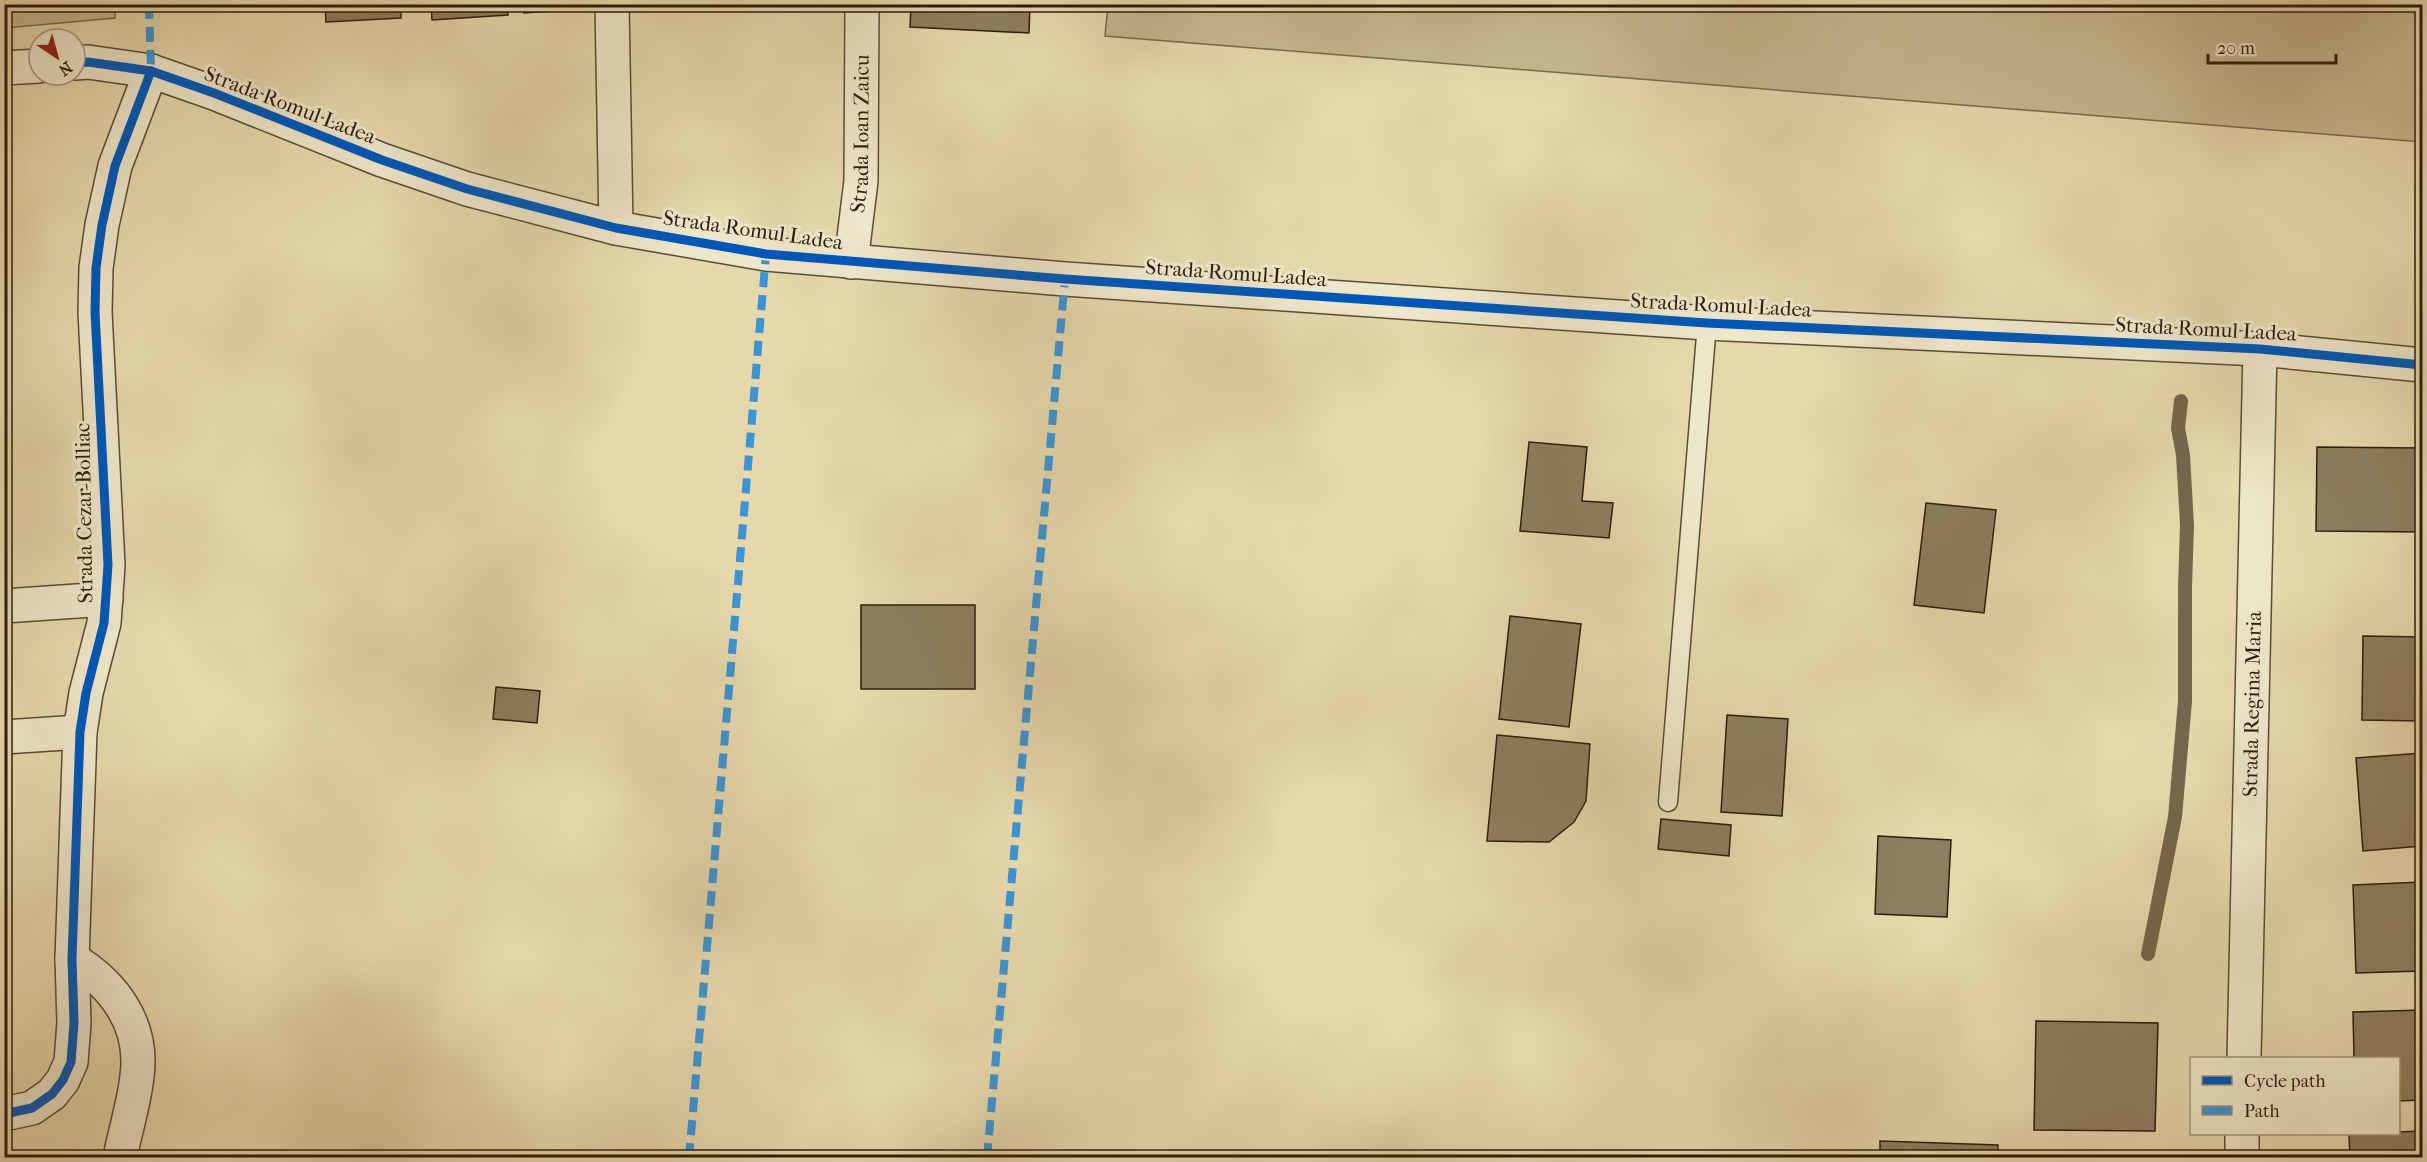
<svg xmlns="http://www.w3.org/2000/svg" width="2427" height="1162" font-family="'IM FELL French Canon',serif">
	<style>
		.green { fill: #c6b891; stroke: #7a6a50; stroke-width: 1.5 }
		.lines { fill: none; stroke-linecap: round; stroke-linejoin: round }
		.stream { stroke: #76664c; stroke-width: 14 }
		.building { fill: #8d7e60; stroke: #2d1c0e; stroke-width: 1.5 }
		.lane-casing { stroke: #5b4b36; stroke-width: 21 }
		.street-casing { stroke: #5b4b36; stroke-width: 36 }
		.lane { stroke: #eee6c9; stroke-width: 18 }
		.street { stroke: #eee6c9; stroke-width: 33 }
		.quiet { stroke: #3c94d2; stroke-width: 8; stroke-dasharray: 15 8; stroke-linecap: butt }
		.cycleway-casing { stroke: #eee6c9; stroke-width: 13 }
		.cycleway { stroke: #0057b8; stroke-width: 9 }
		.labels { text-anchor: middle; stroke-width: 6; stroke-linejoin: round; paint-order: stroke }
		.street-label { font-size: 21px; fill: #2d1c0e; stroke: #eee6c9 }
	</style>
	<rect width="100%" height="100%" fill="#e5d8ac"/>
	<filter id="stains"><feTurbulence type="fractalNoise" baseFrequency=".00333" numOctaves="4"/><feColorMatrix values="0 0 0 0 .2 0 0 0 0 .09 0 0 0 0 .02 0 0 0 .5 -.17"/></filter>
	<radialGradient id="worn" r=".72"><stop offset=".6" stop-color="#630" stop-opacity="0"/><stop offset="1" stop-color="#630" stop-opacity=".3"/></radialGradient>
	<g class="green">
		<polygon points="5,4 115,5 115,18 5,28"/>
		<polygon points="1108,5 2422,5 2422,142 1105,36"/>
	</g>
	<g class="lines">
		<polyline class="stream" points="2148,954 2175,817 2185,701 2185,587 2187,525 2183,455 2178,428 2181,401"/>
	</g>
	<g class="building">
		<polygon points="325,4 401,4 401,18 326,22"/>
		<polygon points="431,4 507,4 508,15 432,20"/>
		<polygon points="524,4 600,4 600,8 524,13"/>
		<polygon points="911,4 1030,4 1029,33 910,27"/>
		<polygon points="1529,442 1587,447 1582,501 1613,503 1609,538 1520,531"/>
		<polygon points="2317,447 2422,448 2422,532 2316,531"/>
		<polygon points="1926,503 1996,510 1984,613 1914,605"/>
		<rect x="861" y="605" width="114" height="84"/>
		<polygon points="1510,616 1581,624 1569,727 1499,719"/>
		<polygon points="2363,636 2422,637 2422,721 2362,720"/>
		<polygon points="496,687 540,691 537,723 493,719"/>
		<polygon points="1727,715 1788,719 1782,816 1721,812"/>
		<polygon points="1497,735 1590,744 1586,801 1574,822 1549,842 1487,841"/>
		<polygon points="2422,753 2422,846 2363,851 2356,758"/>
		<polygon points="1661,819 1731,825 1729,856 1658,849"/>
		<polygon points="1878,836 1951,840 1947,917 1875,914"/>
		<polygon points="2422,882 2422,971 2356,973 2353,885"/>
		<polygon points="2422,1010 2422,1100 2398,1101 2398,1058 2354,1058 2353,1012"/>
		<polygon points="2036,1021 2158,1023 2155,1131 2034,1130"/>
		<polygon points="2422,1131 2422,1158 2350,1158 2349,1134"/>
		<polygon points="1880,1141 1998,1145 1998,1158 1880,1158"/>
		<polygon points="2051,1153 2150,1155 2150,1158 2051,1158"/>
	</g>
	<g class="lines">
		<defs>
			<polyline id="lane" points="1668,802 1707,323"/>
			<g id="street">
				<polyline points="612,4 616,228"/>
				<polyline points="75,63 88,62 151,71 214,93 382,160 467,189 616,228 766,254 1065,279 1707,323 2260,349 2422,365"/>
				<polyline points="4,68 39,66"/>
				<path id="s1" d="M851 262 861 181 862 4"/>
				<polyline points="4,606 106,599"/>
				<polyline points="4,737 80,732"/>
				<path d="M72 959C114 984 144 1025 137 1076 134 1104 125 1131 120 1158"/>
				<path id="s2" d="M2244 1058 2260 349"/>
				<polyline points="4,1114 32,1108 52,1094 63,1080 71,1062 74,1023 72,959 80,732 86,693 104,623 108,565 95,312 96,268 102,225 115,166 151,71"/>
				<polyline points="2242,1158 2242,1134"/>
			</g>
		</defs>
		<use href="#lane" class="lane-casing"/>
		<use href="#street" class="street-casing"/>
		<use href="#lane" class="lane"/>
		<use href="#street" class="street"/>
		<g class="quiet">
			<polyline points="149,4 151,71"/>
			<polyline points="689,1158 766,254"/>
			<polyline points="987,1158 1065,279"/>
		</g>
		<defs>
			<g id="cycleway">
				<polyline points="75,63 88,62 151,71 214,93 382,160 467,189 616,228 766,254 1065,279 1707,323 2260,349 2422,365"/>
				<polyline points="4,1114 32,1108 52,1094 63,1080 71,1062 74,1023 72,959 80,732 86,693 104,623 108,565 95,312 96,268 102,225 115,166 151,71"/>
			</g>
		</defs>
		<use href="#cycleway" class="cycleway-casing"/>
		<use href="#cycleway" class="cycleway"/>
	</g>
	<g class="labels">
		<g class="street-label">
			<text transform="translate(290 105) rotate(21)" y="7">Strada Romul Ladea</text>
			<text dy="7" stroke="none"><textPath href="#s1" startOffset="129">Strada Ioan Zaicu</textPath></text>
			<text transform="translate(753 230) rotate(8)" y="7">Strada Romul Ladea</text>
			<text transform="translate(1236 273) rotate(4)" y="7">Strada Romul Ladea</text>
			<text transform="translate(1721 305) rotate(3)" y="7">Strada Romul Ladea</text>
			<text transform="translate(2206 329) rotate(3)" y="7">Strada Romul Ladea</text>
			<text transform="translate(84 513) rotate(-91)" y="7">Strada Cezar Bolliac</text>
			<text dy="7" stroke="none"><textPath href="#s2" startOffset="354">Strada Regina Maria</textPath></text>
		</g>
	</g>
	<rect width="2427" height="1162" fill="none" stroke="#e5d8ac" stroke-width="24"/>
	<rect x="6" y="6" width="2415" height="1150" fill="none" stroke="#2d1c0e" stroke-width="3"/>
	<rect x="12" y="12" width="2403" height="1138" fill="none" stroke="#2d1c0e" stroke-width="1.5"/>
	<rect x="2190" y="1057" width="210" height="78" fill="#eee6c9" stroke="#a1957e" stroke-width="1.5"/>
	<rect x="2202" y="1076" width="30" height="9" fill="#0057b8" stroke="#a1957e" stroke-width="1.5"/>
	<text x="2244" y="1087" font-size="18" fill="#2d1c0e">Cycle path</text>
	<rect x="2202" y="1106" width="30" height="9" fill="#3c94d2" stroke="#a1957e" stroke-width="1.5"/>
	<text x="2244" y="1117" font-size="18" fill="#2d1c0e">Path</text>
	<g transform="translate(57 57) rotate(144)"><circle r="28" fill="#eee6c9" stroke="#a1957e" stroke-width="1.5"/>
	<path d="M0-4.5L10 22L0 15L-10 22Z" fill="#8f2418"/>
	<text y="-9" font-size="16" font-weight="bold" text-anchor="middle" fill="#2d1c0e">N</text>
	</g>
	<path d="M2208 54v9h128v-9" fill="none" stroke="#2d1c0e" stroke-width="3"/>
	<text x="2217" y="54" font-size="18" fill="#2d1c0e" stroke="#eee6c9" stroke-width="4.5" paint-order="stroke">20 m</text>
	<rect width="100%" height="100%" filter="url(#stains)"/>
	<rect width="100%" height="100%" fill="url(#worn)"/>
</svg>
